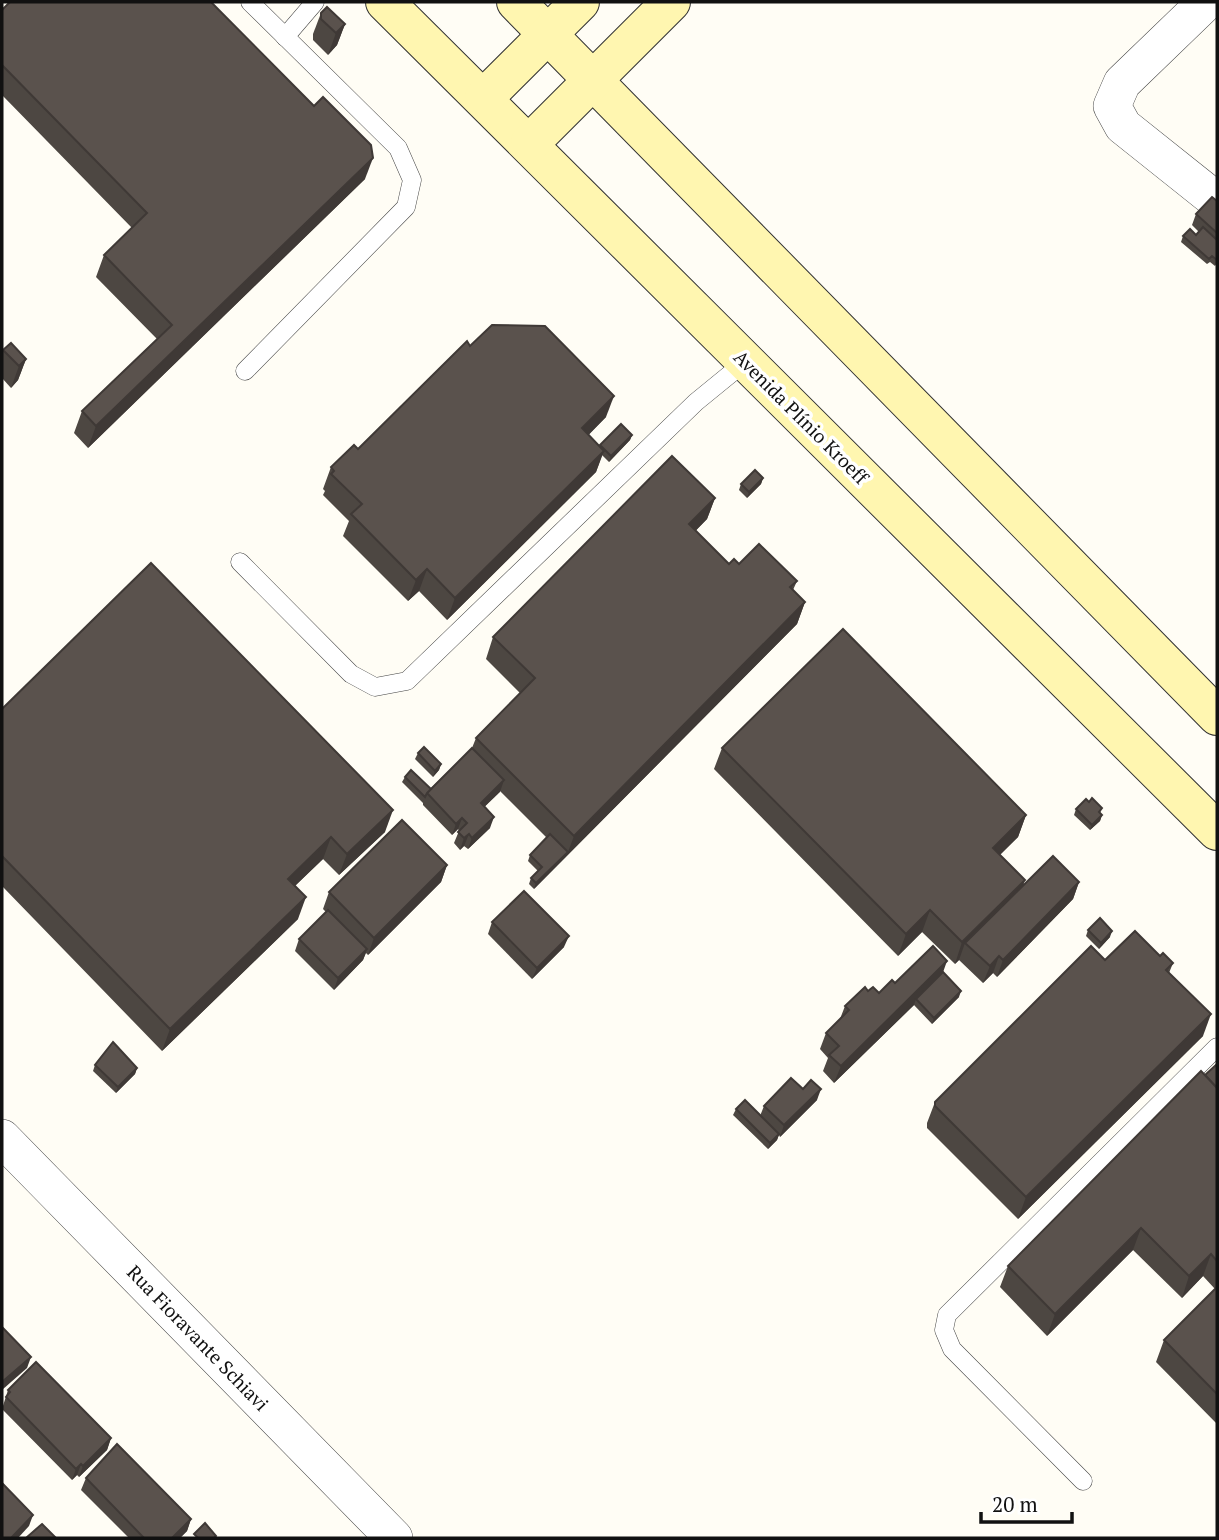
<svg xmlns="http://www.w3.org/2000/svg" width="1219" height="1540" font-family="'PT Serif',serif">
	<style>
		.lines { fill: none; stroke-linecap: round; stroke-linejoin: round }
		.service-casing { stroke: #444; stroke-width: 19 }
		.minor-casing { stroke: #444; stroke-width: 38 }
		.secondary-casing { stroke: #333; stroke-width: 40 }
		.service { stroke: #fff; stroke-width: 18 }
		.minor { stroke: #fff; stroke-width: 37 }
		.secondary { stroke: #fff6b0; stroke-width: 38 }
		.wall { fill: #4d4742 }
		.shaded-wall { fill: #3f3936 }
		.building { fill: #5a524d; stroke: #3f3936; stroke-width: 2 }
		.labels { text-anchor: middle; stroke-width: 7; stroke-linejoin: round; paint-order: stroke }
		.street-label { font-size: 19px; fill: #111; stroke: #fff }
	</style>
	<rect width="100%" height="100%" fill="#fffdf5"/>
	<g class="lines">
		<defs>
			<g id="service">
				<polyline points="285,37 315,2"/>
				<polyline points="245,371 406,207 412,180 398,148 250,2"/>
				<polyline points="240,562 351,674 375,687 407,681 696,402 745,362"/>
				<polyline points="1083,1481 952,1349 944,1330 947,1315 1217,1047"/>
			</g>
			<g id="minor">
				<polyline points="1206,2 1122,83 1112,106 1123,126 1217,201"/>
				<polyline points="2,1138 394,1538"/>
			</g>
			<g id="secondary">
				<polyline points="385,2 1217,831"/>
				<polyline points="516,2 1217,716"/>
				<polyline points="484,98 580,2"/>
				<polyline points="530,143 671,2"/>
			</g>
		</defs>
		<use href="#service" class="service-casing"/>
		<use href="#minor" class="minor-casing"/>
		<use href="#secondary" class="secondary-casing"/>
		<use href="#service" class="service"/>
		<use href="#minor" class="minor"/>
		<use href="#secondary" class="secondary"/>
	</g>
	<g class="wall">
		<polygon points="2,10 365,179 88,448 74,433 82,411 157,339 96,277 104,255 132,228 2,95"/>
		<polygon points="321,13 345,24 337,45 328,55 313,40 313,34"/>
		<polygon points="1217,201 1217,263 1215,266 1210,262 1207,264 1181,242 1183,236 1196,235 1199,232 1192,225 1196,214"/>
		<polygon points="470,346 606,417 588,435 600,447 600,445 632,435 630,440 609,462 602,455 596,472 447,620 419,591 408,601 343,536 349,521 323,495 325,491 323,489 331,467 358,449"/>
		<polygon points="3,350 26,359 18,380 11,388 2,378 2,354"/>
		<polygon points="763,478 761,484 747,498 739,490 741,484"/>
		<polygon points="715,498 707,519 695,531 729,564 739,564 797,581 793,590 805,602 797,624 534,889 529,884 531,878 538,871 528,861 530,855 547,838 500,791 484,807 490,828 468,849 464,846 460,850 454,843 459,831 458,829 452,835 423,805 423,803 402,782 405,777 430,789 472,748 476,738 520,693 486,659 493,637"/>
		<polygon points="2,709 385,832 339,875 323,859 295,886 298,919 162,1051 2,886"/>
		<polygon points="722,748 1026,815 1018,837 1000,855 1024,885 1079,882 1073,899 997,977 993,973 983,983 959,960 955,964 922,932 898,956 714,769"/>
		<polygon points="418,753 441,764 439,770 433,777 415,759"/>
		<polygon points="1089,802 1102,808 1100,813 1102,815 1100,821 1090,830 1074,815 1076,809"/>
		<polygon points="447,865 441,882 368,955 366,953 363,960 334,990 295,951 299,939 326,912 323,909 329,892"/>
		<polygon points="492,922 564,947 532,979 488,934"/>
		<polygon points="1088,930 1110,937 1099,949 1086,936"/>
		<polygon points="1160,956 1173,963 1169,973 1203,1036 1018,1219 927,1128 927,1123 935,1102 1105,960"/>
		<polygon points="943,972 959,997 932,1024 914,1005 834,1083 823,1071 828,1058 820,1049 826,1033 840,1019 845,1006 868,991 879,993 895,983"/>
		<polygon points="1217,1064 1217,1424 1156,1362 1164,1340 1215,1289 1203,1276 1182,1298 1133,1250 1047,1336 1000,1287 1008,1266"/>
		<polygon points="95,1065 137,1068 135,1074 116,1093 93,1071"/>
		<polygon points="803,1089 817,1100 780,1137 779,1135 777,1140 768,1149 733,1115 736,1109 760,1116 764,1106"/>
		<polygon points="8,1390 111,1438 107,1450 79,1477 77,1475 72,1480 2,1409"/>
		<polygon points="86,1478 191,1519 187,1531 180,1538 129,1538 81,1490"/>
	</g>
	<g class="shaded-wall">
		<polygon points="345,24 337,45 328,55 336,33"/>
		<polygon points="373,158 365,179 88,448 96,426"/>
		<polygon points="26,359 18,380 11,388 19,366"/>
		<polygon points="614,396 606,417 574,450 582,428"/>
		<polygon points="632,435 630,440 609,462 611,456"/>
		<polygon points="604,451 596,472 447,620 455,598"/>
		<polygon points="763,478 761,484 747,498 749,492"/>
		<polygon points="715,498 707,519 681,546 689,524"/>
		<polygon points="427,569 419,591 408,601 416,580"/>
		<polygon points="805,602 797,624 534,889 536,883 568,852 574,836"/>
		<polygon points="441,764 439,770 433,777 435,771"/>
		<polygon points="504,780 500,792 476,815 481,803"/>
		<polygon points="393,810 385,832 339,875 347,854"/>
		<polygon points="1026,815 1018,837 985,869 993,848"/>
		<polygon points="1102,815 1100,821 1090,830 1092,825"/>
		<polygon points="494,817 490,828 468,849 472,838"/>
		<polygon points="462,818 458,829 452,835 456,824"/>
		<polygon points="469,834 464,846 460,850 464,838"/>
		<polygon points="331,837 323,859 280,900 288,879"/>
		<polygon points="447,865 441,882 368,955 374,938"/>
		<polygon points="1025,880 1018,902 965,943 959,960 955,964 962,942"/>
		<polygon points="1079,882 1073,899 997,977 1003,960"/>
		<polygon points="306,897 298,919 162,1051 170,1029"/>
		<polygon points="930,910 922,932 898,956 906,934"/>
		<polygon points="1112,931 1110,937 1099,949 1101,943"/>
		<polygon points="569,936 564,947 532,979 537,968"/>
		<polygon points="367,949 363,960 334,990 338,978"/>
		<polygon points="999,956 993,973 983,983 990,966"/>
		<polygon points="947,961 941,978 916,999 914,1005 834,1083 841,1066"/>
		<polygon points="961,991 959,997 932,1024 934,1018"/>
		<polygon points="1211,1014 1203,1036 1018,1219 1026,1197"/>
		<polygon points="137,1068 135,1074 116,1093 118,1087"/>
		<polygon points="821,1089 817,1100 780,1137 784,1125"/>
		<polygon points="779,1134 777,1140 768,1149 770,1143"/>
		<polygon points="1141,1228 1133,1250 1047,1336 1055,1314"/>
		<polygon points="1211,1254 1203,1276 1182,1298 1189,1276"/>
		<polygon points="31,1357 27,1368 2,1390 2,1382"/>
		<polygon points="111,1438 107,1450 79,1477 83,1466"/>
		<polygon points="81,1464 77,1475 72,1480 76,1469"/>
		<polygon points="33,1515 29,1526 18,1538 11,1538"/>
		<polygon points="191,1519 187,1531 180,1538 172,1538"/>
	</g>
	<g class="building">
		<polygon points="10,2 211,2 314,106 323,97 371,145 373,158 96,426 82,411 172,325 104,255 147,213 2,65 2,10"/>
		<polygon points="327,7 345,24 336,33 321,19 321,13"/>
		<polygon points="1212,197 1217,201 1217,233 1196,214"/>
		<polygon points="1203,227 1217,240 1217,260 1212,256 1209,259 1183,236 1190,229 1196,235"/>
		<polygon points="492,325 545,326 614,396 582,428 604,451 455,598 427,569 416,580 351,514 362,504 331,474 334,471 331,467 354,445 358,449 467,341 470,346"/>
		<polygon points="11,343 26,359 19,366 3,350"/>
		<polygon points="621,424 632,435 611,456 600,445"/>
		<polygon points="672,456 715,498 689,524 729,564 734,559 739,564 759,544 797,581 790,587 805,602 574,836 476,738 535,678 493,637"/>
		<polygon points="755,470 763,478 749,492 741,484"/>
		<polygon points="151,563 393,810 347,854 331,837 288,879 306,897 170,1029 2,856 2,709"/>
		<polygon points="843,629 1026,815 993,848 1025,880 962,942 930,910 906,934 722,748"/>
		<polygon points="424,747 441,764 435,771 418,753"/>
		<polygon points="472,748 504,780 481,803 494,817 472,838 469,834 464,838 458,832 467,823 462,818 456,824 427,793"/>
		<polygon points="411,770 431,789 427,793 425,797 405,777"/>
		<polygon points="1092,798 1102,808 1099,812 1102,815 1092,825 1076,809 1086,799 1089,802"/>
		<polygon points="402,820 447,865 374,938 329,892"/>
		<polygon points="550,834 568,852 536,883 531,878 542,867 530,855"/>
		<polygon points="1053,856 1079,882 1003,960 999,956 990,966 965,943"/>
		<polygon points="524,891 569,936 537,968 492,922"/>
		<polygon points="328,910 367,949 338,978 299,939"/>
		<polygon points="1100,918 1112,931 1101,943 1088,930"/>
		<polygon points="1135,931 1160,956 1163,953 1173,963 1166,970 1211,1014 1026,1197 935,1106 935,1102 1091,946 1105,960"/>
		<polygon points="933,946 947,961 841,1066 829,1055 839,1046 826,1033 849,1010 845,1006 865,987 868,991 873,987 879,993 892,980 895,983"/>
		<polygon points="943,972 961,991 934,1018 916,999"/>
		<polygon points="113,1042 137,1068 118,1087 95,1065"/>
		<polygon points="1217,1064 1217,1088 1205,1075"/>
		<polygon points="1201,1071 1217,1088 1217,1261 1211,1254 1189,1276 1141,1228 1055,1314 1008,1266"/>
		<polygon points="791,1078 803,1089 811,1080 821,1089 784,1125 764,1106"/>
		<polygon points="745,1100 779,1134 770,1143 736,1109"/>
		<polygon points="1217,1287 1217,1394 1164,1340"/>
		<polygon points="2,1327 31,1357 2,1382"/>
		<polygon points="36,1362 111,1438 83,1466 81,1464 76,1469 6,1397 10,1392 8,1390"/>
		<polygon points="117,1444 191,1519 172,1538 144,1538 86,1478"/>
		<polygon points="2,1483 33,1515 11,1538 2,1538"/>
		<polygon points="205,1523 216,1536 214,1538 198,1538 194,1534"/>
		<polygon points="42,1524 56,1538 26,1538"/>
	</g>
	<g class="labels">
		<g class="street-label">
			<text transform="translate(801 417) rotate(45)" y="7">Avenida Plínio Kroeff</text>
			<text transform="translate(198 1338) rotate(46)" y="7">Rua Fioravante Schiavi</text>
		</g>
	</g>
	<rect width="1219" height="1540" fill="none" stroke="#111111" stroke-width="7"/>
	<path d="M981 1512v10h91v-10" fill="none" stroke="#111111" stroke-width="3.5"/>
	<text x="992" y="1512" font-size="21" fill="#111111" stroke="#ffffff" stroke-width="5" paint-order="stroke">20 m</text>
</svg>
